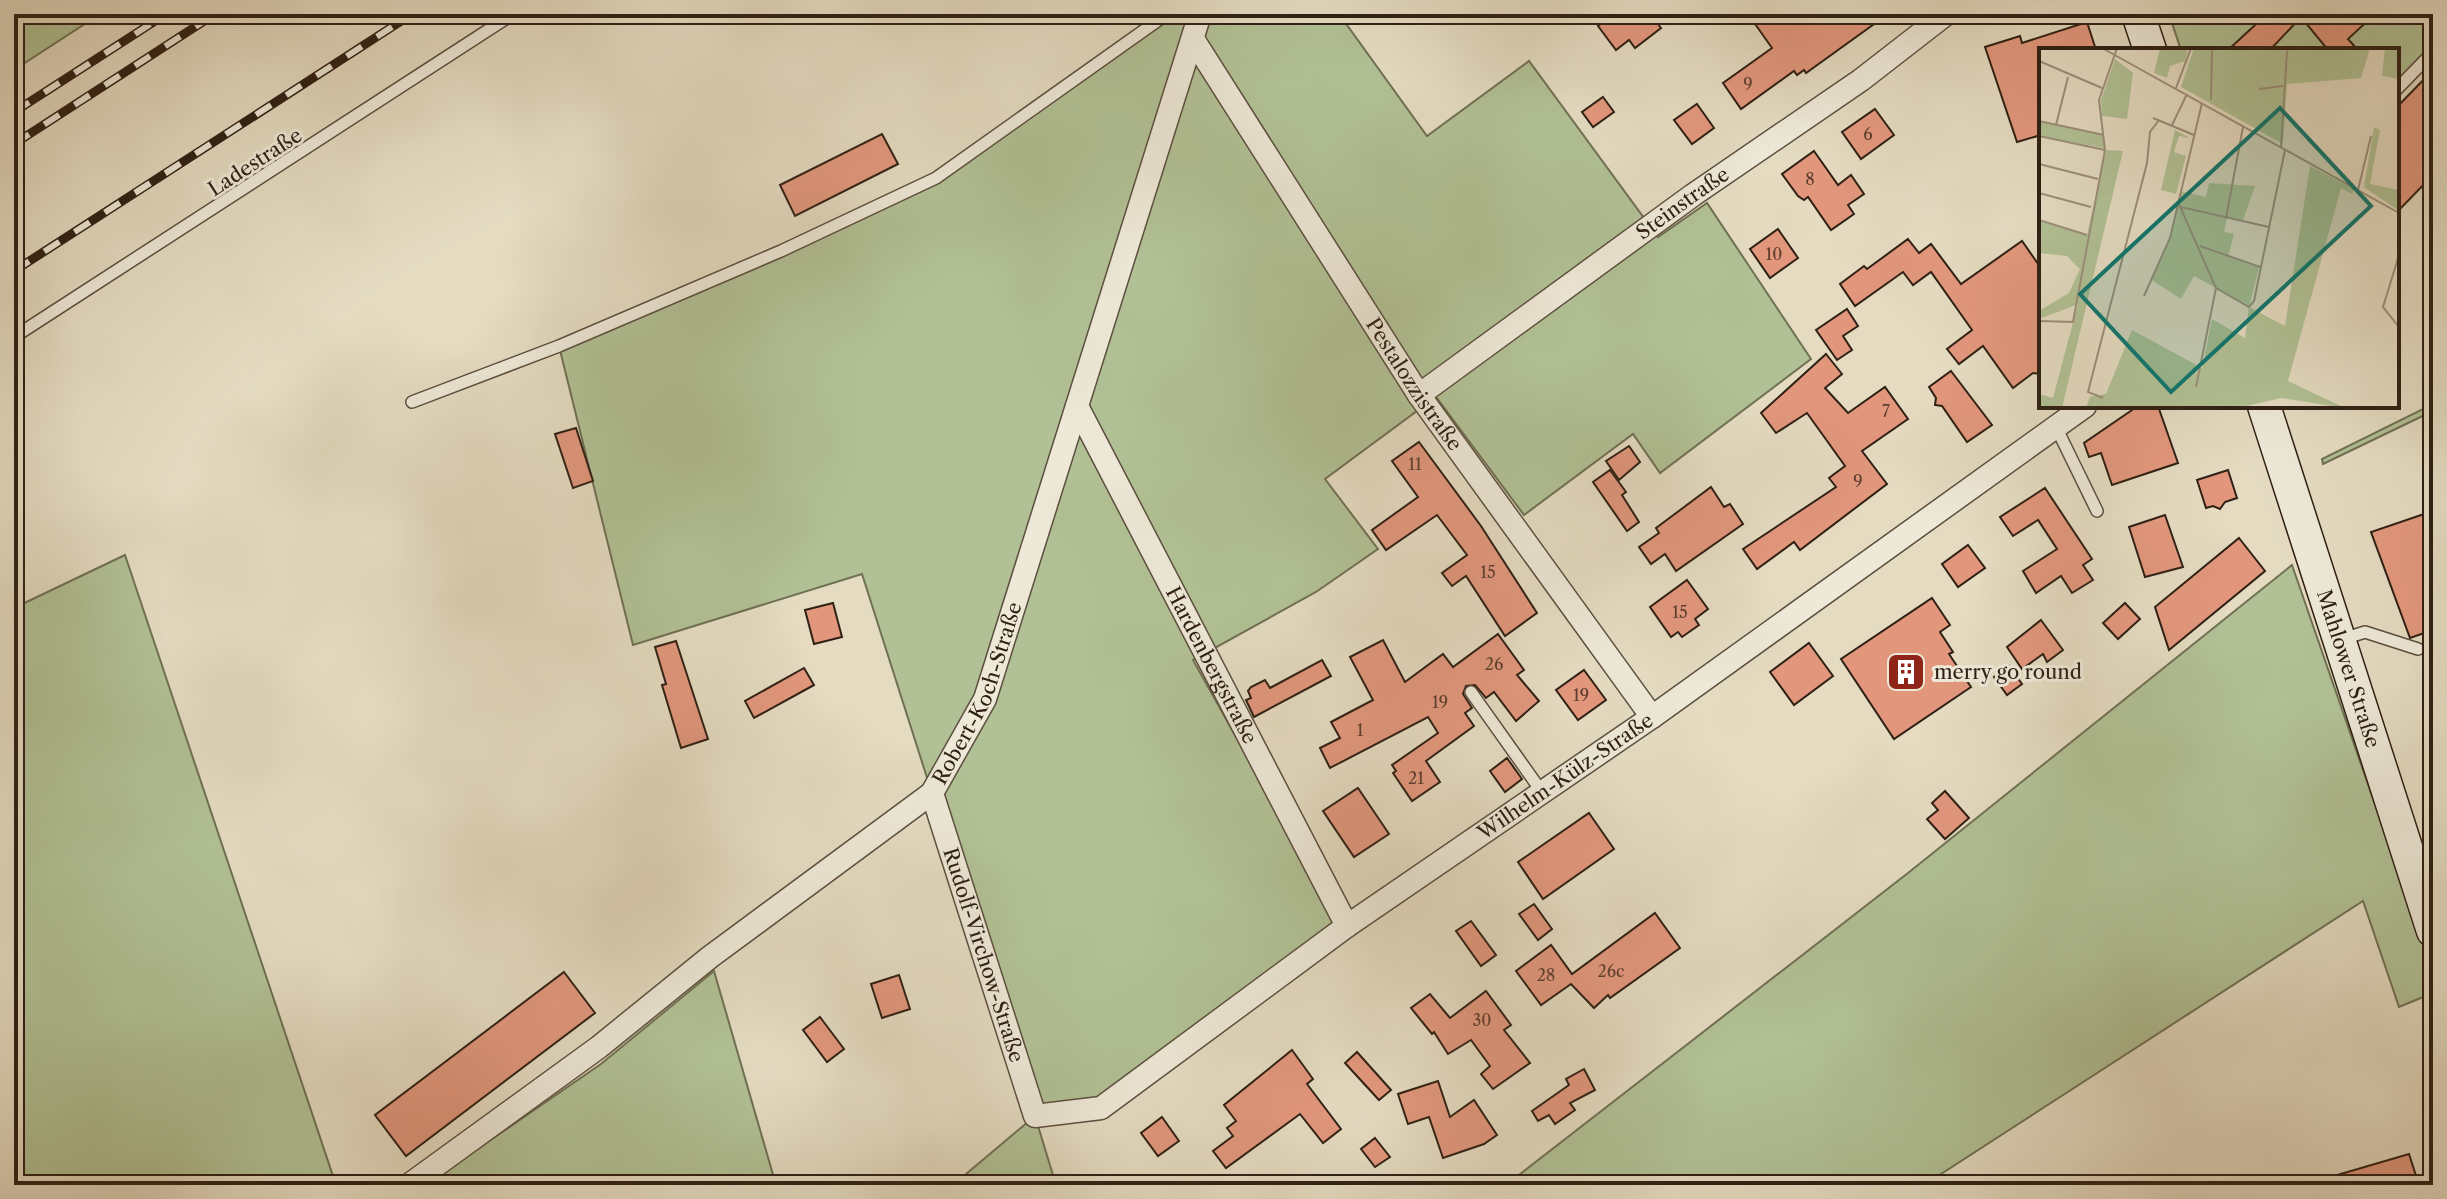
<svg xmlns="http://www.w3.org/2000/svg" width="2447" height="1199" font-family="'Libre Caslon Text',serif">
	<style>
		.green { fill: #b1c195; stroke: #707054; stroke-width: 2 }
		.building { fill: #e2977d; stroke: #2f2014; stroke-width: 2 }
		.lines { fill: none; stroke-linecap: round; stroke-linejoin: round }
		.service-casing { stroke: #5c4f3f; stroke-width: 14 }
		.minor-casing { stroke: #5c4f3f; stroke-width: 25 }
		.secondary-casing { stroke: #2f2014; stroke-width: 35 }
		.service { stroke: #ede8d7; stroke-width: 11 }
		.minor { stroke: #ede8d7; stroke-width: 22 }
		.secondary { stroke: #ede8d7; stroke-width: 32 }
		.rail-casing { stroke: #2f2014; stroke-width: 9 }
		.rail { stroke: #ede8d7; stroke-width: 6; stroke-dasharray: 18; stroke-linecap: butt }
		.labels { text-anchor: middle; stroke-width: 6; stroke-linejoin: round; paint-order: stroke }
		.number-label { font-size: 16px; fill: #5c3e2e }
		.street-label { font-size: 20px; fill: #2f2014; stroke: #ede8d7 }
		.poi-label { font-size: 20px; fill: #2f2014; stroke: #ede8d7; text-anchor: start }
		.inset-road { fill: none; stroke: #9c907c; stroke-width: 2 }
		.view { fill: #0f766e; fill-opacity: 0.15; stroke: #0f766e; stroke-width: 4 }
		.inset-edge { fill: none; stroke: #2f2014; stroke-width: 4 }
	</style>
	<rect width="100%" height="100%" fill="#e4dbc1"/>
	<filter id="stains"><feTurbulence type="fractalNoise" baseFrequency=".0025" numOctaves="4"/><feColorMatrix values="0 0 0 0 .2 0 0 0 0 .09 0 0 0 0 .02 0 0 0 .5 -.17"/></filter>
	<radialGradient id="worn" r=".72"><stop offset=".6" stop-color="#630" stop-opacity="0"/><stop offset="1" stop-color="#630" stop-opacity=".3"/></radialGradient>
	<g class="green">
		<polygon points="14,14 100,14 14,70"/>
		<polygon points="1167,14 1339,14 1427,136 1529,61 1658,237 1707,203 1811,359 1660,473 1633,434 1524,515 1436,397 1325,479 1378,549 1316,592 1193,660 1340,923 1097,1099 1035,1116 1056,1185 953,1185 1035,1116 862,574 633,645 559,346 936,178"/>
		<polygon points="2169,14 2433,14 2433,56 2397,94 2397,50 2181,50"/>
		<polygon points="2433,404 2433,411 2323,464 2322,459"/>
		<polygon points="125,555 336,1185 14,1185 14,608"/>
		<polygon points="2292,565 2433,972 2433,993 2399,1007 2363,901 1924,1185 1506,1185 1908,873"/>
		<polygon points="714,971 776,1185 425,1185 601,1064"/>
	</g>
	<g class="building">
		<polygon points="1614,14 1650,14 1661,28 1635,48 1629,40 1616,50 1598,26"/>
		<polygon points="1748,14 1888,14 1806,73 1804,70 1797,75 1794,71 1741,109 1723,83 1772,48"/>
		<polygon points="2267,14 2375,14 2348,39 2358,50 2328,50 2301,17 2270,50 2228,50"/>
		<polygon points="2087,22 2096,50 2041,50 2041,135 2017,142 1985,47 2020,36 2022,43"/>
		<polygon points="2433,70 2433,175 2397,212 2397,107"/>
		<polygon points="1603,97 1614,112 1593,127 1582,112"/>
		<polygon points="1697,104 1714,128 1692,144 1674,120"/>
		<polygon points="1875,109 1894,135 1861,159 1842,132"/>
		<polygon points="882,134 898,164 795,216 780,185"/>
		<polygon points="1814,151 1838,185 1851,175 1864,194 1848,205 1854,214 1831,230 1808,197 1804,200 1798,196 1782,174"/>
		<polygon points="1778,229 1798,258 1770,278 1750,249"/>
		<polygon points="1908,239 1919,253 1931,244 1961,284 2022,241 2041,268 2041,374 2033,373 2013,388 1983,346 1959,364 1947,349 1972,330 1931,272 1913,285 1903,272 1855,306 1840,284 1864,266 1867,269"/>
		<polygon points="1847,309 1858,326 1843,336 1852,350 1837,360 1816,330"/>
		<polygon points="1826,354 1842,374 1825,388 1848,413 1885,387 1908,419 1862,451 1887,484 1800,550 1794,542 1757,569 1743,549 1836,487 1829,478 1845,466 1807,413 1776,433 1761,413"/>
		<polygon points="1951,371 1992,425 1967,442 1942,406 1935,405 1936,398 1929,387"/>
		<polygon points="2138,406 2158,406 2178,463 2112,485 2101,453 2089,457 2084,443"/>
		<polygon points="576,428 593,481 573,488 555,434"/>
		<polygon points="1419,442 1481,526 1537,613 1505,636 1466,576 1452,586 1442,573 1467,555 1437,515 1386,550 1372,530 1418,497 1392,461"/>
		<polygon points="1629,446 1640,462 1619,480 1606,461"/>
		<polygon points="1610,470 1626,492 1622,495 1639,522 1627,531 1593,482"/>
		<polygon points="2228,470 2237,498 2225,502 2220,509 2213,506 2206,508 2197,480"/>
		<polygon points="1711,487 1724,507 1730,504 1743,524 1676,571 1665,554 1651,564 1639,547 1659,533 1656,528"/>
		<polygon points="2045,488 2092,559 2083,565 2093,580 2072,593 2061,576 2036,593 2023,571 2057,549 2038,520 2013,536 2000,517"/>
		<polygon points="2433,511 2433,630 2410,638 2371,532"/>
		<polygon points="2165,515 2183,567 2145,577 2129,527"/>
		<polygon points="2239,538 2265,571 2169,650 2155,607"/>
		<polygon points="1968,545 1985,568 1958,587 1942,564"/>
		<polygon points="1687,580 1708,609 1695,619 1699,625 1682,637 1678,632 1671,637 1650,607"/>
		<polygon points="1932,598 1950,625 1940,632 1953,652 1949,654 1971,687 1894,739 1841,659"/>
		<polygon points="833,603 842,637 814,644 805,610"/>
		<polygon points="2125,603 2140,619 2118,639 2103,623"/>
		<polygon points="2041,620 2063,650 2047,662 2043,654 2022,669 2007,647"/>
		<polygon points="1498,634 1524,670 1517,675 1539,701 1516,721 1494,692 1486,698 1475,685 1466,686 1463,694 1472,708 1465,713 1474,726 1426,761 1440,782 1412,801 1393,773 1396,771 1392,765 1438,733 1428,717 1330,768 1320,748 1340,738 1331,722 1373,700 1350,657 1383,640 1405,682 1443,654 1453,667"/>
		<polygon points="676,641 708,739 681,748 662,685 666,684 655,647"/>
		<polygon points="1809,643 1833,676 1794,705 1770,672"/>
		<polygon points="1322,660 1331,676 1254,717 1246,700 1251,698 1248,691 1251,687 1265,680 1270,688"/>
		<polygon points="2009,666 2022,684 2007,695 1994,677"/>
		<polygon points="804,668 814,685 754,718 745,701"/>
		<polygon points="1584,670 1606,700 1578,720 1556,690"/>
		<polygon points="1507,758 1522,779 1505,792 1490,771"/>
		<polygon points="1358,788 1389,834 1354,857 1323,811"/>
		<polygon points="1945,791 1969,818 1945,839 1927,819 1938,810 1932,803"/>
		<polygon points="1589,813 1614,849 1543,899 1518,862"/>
		<polygon points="1534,904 1552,929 1538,940 1519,914"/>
		<polygon points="1655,913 1680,948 1610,998 1608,995 1594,1008 1571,984 1541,1005 1516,971 1551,945 1572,974"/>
		<polygon points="1471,921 1496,955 1481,966 1456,931"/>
		<polygon points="564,972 595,1013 406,1156 375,1115"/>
		<polygon points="899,975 910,1009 882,1018 871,984"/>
		<polygon points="1486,991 1511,1025 1504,1030 1530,1063 1493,1089 1481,1074 1490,1066 1471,1040 1448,1054 1434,1032 1432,1034 1411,1008 1430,994 1450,1018"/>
		<polygon points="820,1017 844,1049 827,1062 803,1030"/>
		<polygon points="1292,1050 1313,1079 1307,1084 1341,1129 1323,1143 1300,1114 1226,1168 1213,1151 1233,1136 1227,1128 1236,1121 1224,1105"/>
		<polygon points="1357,1052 1391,1090 1379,1100 1345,1063"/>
		<polygon points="1584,1069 1595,1090 1570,1103 1575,1110 1555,1124 1549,1115 1538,1121 1532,1111 1569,1085 1566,1079"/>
		<polygon points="1438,1081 1450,1117 1474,1100 1497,1135 1484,1144 1443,1158 1429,1117 1408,1124 1398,1094"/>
		<polygon points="1162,1117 1179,1141 1158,1156 1141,1133"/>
		<polygon points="1375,1138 1390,1157 1375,1167 1361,1149"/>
		<polygon points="2409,1154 2419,1185 2320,1185 2320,1180"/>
	</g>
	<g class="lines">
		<defs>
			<g id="service">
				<polyline points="2397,89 2433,52"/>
				<polyline points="14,337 513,14"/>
				<polyline points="412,402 559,346 781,251 936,178 1167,14"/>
				<polyline points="2056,427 2097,511"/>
				<polyline points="2343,639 2365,632 2418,649"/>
				<polyline points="1471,692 1542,792"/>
			</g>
			<g id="minor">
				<path id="s1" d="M1193 39 1419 395 1652 717"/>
				<path id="s2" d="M1419 395 1693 195 1861 80 1946 14"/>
				<path id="s3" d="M1077 406 1347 926"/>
				<path id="s4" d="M932 793 1035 1116 1101 1108 1347 926 1652 717 2085 406"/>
				<path id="s5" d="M409 1185 599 1047 710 957 932 793 985 699 1200 14"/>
			</g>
			<g id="secondary">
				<polyline points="2138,14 2150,50"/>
				<path id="s6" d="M2264 406 2433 931"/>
			</g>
		</defs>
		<use href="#service" class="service-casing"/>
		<use href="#minor" class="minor-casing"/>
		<use href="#secondary" class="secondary-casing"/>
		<use href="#service" class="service"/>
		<use href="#minor" class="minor"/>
		<use href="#secondary" class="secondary"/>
		<defs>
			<g id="rail">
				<polyline points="14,112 166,14"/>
				<polyline points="14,144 215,14"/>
				<polyline points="14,271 412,14"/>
			</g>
		</defs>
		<use href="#rail" class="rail-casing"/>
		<use href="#rail" class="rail"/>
	</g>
	<defs>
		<symbol id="building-square" viewBox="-11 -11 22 22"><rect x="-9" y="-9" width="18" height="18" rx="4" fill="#8f2418" stroke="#ede8d7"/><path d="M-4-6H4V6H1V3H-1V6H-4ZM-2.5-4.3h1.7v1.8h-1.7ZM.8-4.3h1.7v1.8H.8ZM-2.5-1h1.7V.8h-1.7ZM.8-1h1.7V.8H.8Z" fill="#fff"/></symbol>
	</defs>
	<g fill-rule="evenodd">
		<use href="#building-square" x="1884" y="650" width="44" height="44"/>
	</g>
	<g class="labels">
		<g class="number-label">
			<text x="1748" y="90">9</text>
			<text x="1868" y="140">6</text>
			<text x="1810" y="185">8</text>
			<text x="1774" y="260">10</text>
			<text x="1886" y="417">7</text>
			<text x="1415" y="470">11</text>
			<text x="1858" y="487">9</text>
			<text x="1488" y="578">15</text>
			<text x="1680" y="618">15</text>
			<text x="1494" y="670">26</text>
			<text x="1581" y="701">19</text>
			<text x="1440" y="708">19</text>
			<text x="1360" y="736">1</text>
			<text x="1416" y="784">21</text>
			<text x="1611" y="977">26c</text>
			<text x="1546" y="981">28</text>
			<text x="1482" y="1026">30</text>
		</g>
		<g class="street-label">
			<text transform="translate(255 162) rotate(-33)" y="7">Ladestraße</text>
			<text dy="7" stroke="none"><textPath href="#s2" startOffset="326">Steinstraße</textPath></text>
			<text dy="7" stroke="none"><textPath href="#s1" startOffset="410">Pestalozzistraße</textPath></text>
			<text dy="7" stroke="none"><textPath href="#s3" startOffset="292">Hardenbergstraße</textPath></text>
			<text dy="7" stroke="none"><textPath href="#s6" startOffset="276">Mahlower Straße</textPath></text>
			<text dy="7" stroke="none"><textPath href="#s5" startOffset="764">Robert-Koch-Straße</textPath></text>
			<text dy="7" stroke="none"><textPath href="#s4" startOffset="976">Wilhelm-Külz-Straße</textPath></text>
			<text dy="7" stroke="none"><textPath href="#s4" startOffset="170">Rudolf-Virchow-Straße</textPath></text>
		</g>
		<g class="poi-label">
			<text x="1934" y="679">merry go round</text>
		</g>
	</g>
	<g transform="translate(2039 48)">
		<rect width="360" height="360" fill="#e4dbc1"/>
		<path d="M121 0H149L146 13 131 18 128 30 115 25ZM155 0H331L322 30 248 36 244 96 142 39ZM346 0H360V31L343 28ZM76 11 94 25 88 71 63 68 62 52ZM0 73 65 87V100L0 88ZM335 79 341 82 331 136 360 142V163L325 139ZM136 82 151 90 140 88 135 104 147 108 137 146 122 142ZM67 102 84 103 23 360H0V346L14 350 39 256 3 270 0 263 30 245 41 221 28 208 0 205V172L48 187ZM271 118 315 141 313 146 302 140 249 333 306 360 242 350 199 360H47L51 349 67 346 93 282 163 320 173 271 206 290 210 258 155 228 142 251 113 232 131 190 141 143 167 149 170 135 216 138 204 172 188 170 185 184 195 186 189 209 220 220 210 259 246 278Z" fill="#b1c195"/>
		<path class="inset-road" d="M63 0 360 165M0 13 63 40M137 40 152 0M220 41 244 38M172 52 173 0M114 70 155 87M0 73 65 87M17 77 29 29M133 77 148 46M0 88 66 102M242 99 248 3M0 116 59 131M319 142 332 88M0 145 52 159M139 154 177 240 157 339M142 159 230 179M187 170 204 79M0 172 48 187M161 198 221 219M360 207 344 259 360 279M177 240 210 259 215 253 246 102M105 248 131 190 163 55M0 273 34 274 66 102 60 52 78 0M64 350 49 344 108 115 111 84 120 72M211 360H262"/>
		<path class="view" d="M241 60 332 158 132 344 41 246Z"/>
		<rect width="360" height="360" class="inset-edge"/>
	</g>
	<rect width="2447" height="1199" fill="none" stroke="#e4dbc1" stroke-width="48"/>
	<rect x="16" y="16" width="2415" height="1167" fill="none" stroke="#2f2014" stroke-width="4"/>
	<rect x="24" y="24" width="2399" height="1151" fill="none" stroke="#2f2014" stroke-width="2"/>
	<rect width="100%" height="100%" filter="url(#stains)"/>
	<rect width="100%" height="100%" fill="url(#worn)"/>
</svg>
